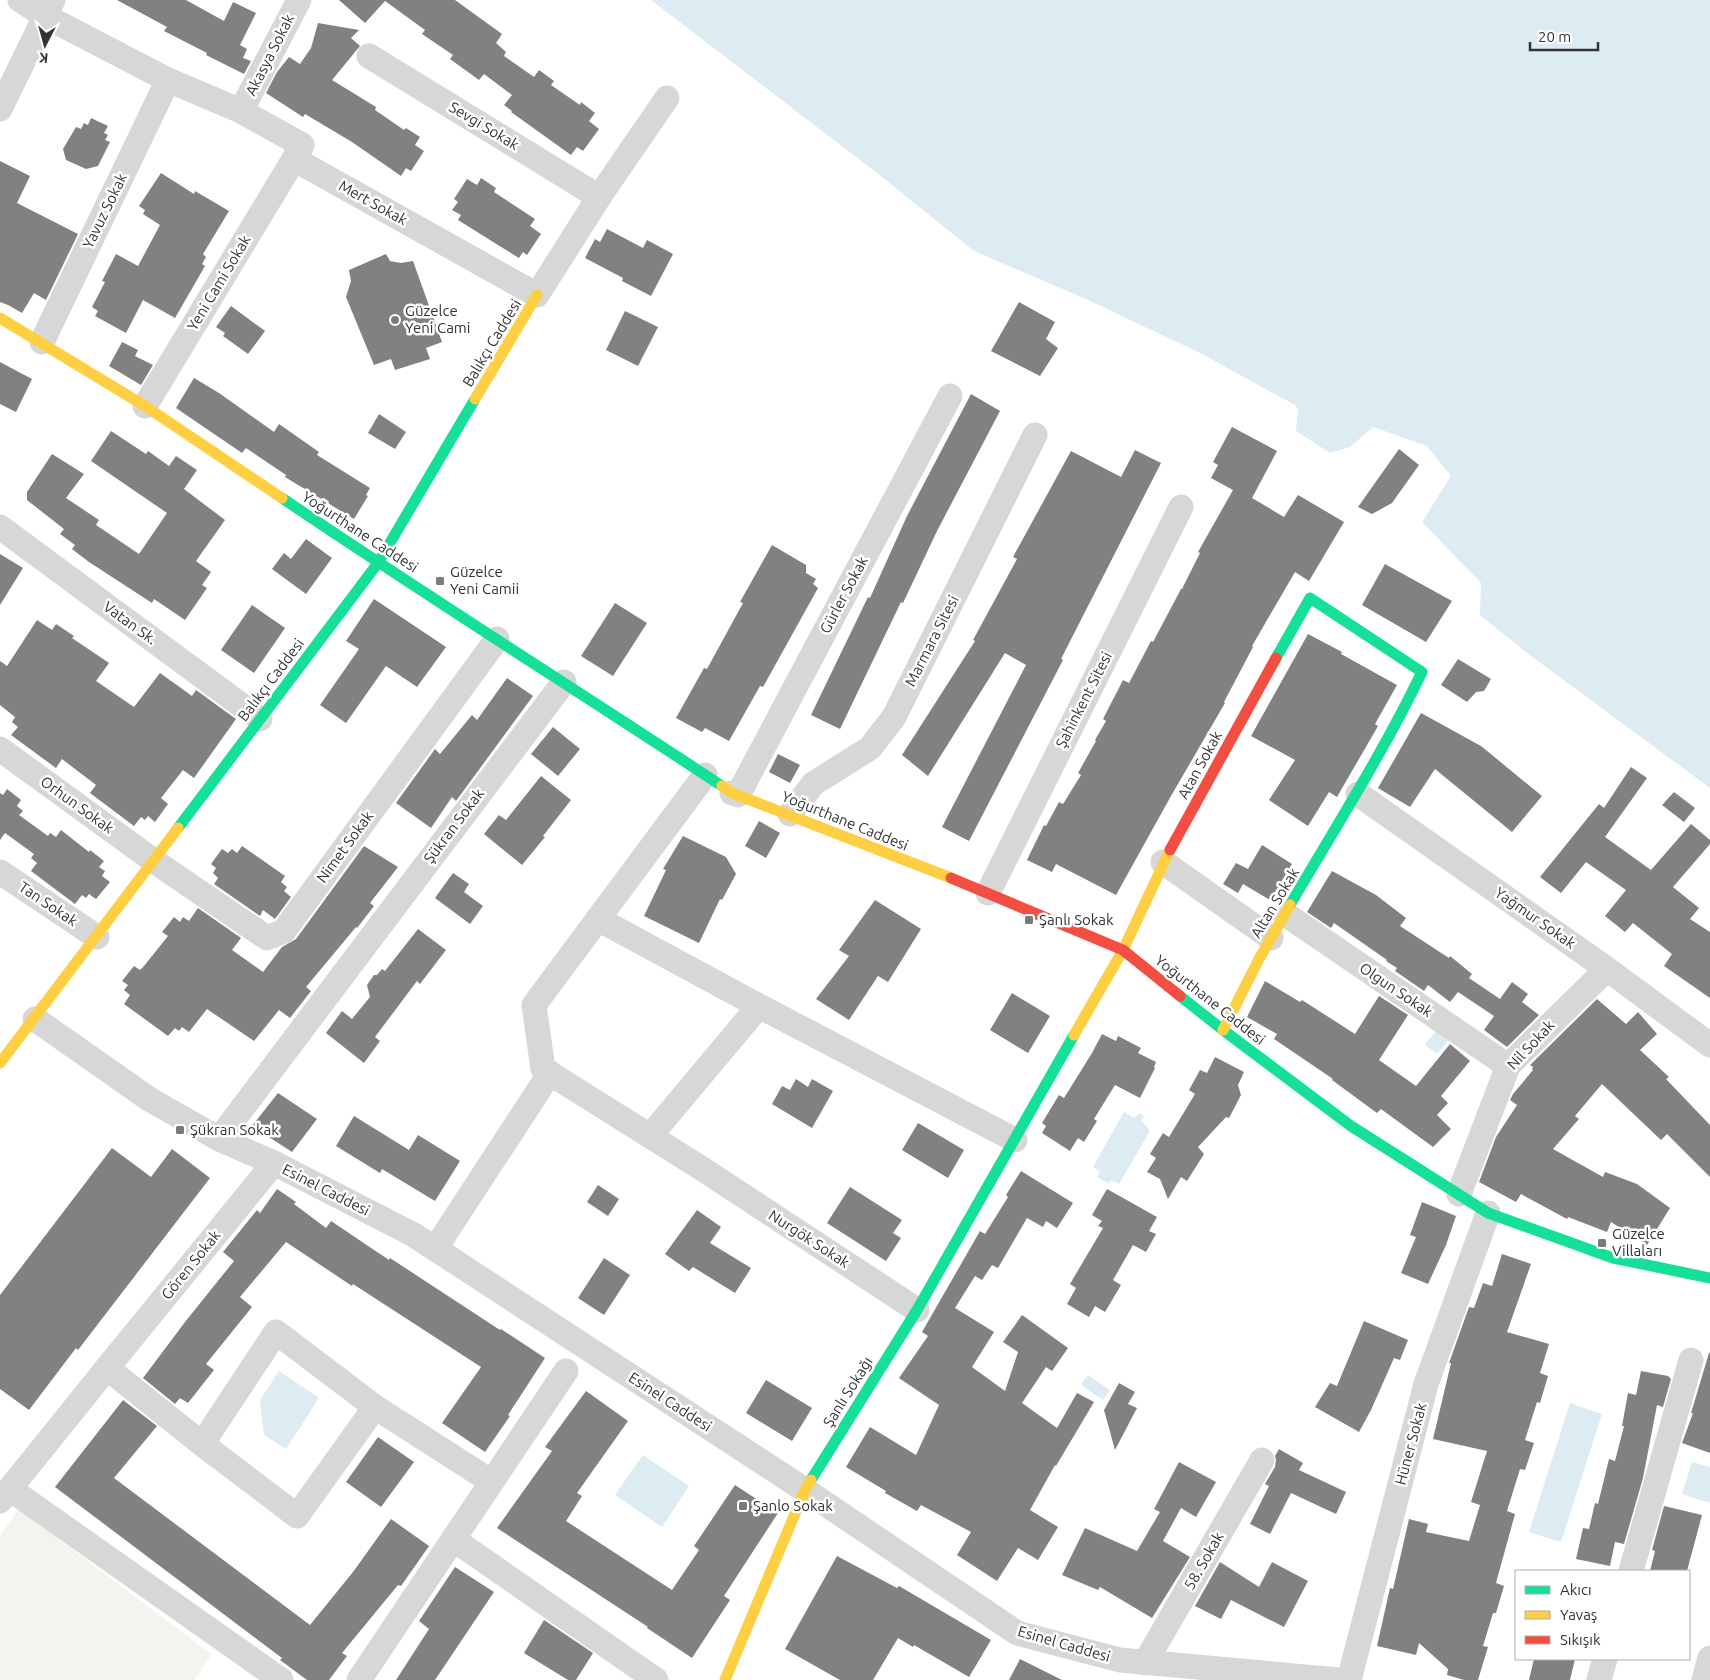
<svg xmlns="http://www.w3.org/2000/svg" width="1710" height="1680" font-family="Ubuntu,sans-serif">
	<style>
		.green { fill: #f1f5ed }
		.water { fill: #ddebf3 }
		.building { fill: #818181 }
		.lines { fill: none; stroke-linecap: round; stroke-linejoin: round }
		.street { stroke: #d7d7d7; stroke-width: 25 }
		.fast { stroke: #16e098; stroke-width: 11 }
		.slow { stroke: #ffcf43; stroke-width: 11 }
		.jam { stroke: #f24e42; stroke-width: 11 }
		.poi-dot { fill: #7a7a7a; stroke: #fff; stroke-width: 2 }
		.labels { text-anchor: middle; stroke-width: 5; stroke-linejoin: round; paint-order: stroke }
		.street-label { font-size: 15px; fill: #333; stroke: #fff }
		.poi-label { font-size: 15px; fill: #333; stroke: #fff; text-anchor: start }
	</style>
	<rect width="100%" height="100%" fill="#fff"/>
	<polygon class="green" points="19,1509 212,1655 194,1680 0,1680 0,1536"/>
	<g class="water">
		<polygon points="651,0 1710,0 1710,788 1527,653 1480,615 1481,583 1422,522 1451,476 1427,446 1373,427 1350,447 1330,453 1296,431 1298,409 1295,405 1200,353 1088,300 974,251 877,173"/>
		<polygon points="1438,1028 1451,1037 1437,1054 1425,1045"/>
		<polygon points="1124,1112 1134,1118 1140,1113 1144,1117 1141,1120 1150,1131 1119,1184 1111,1180 1109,1184 1097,1177 1100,1171 1093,1167"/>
		<polygon points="279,1371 319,1398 286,1449 264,1435 260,1400"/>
		<polygon points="1088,1375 1110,1390 1103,1400 1081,1385"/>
		<polygon points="1570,1403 1602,1414 1561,1542 1529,1532"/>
		<polygon points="643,1455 689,1486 662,1527 615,1495"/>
		<polygon points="1692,1462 1710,1467 1710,1503 1682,1494"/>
	</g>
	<g class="building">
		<polygon points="117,0 186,0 224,21 233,2 256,13 240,45 247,49 243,58 251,61 244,74 206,55 207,53 164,31 167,27"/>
		<polygon points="339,0 455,0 502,34 496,43 506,52 504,56 534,77 539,70 554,81 551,85 580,105 581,102 595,113 589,121 599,129 583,151 577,147 571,155 511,112 512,111 504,105 512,95 484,74 479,80 450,59 453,55 422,34 425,30 385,1 365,23"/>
		<polygon points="318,23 359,30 351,38 360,46 332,80 376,107 375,110 404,130 406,128 420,137 415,145 424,151 411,171 406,168 401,176 352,142 305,114 303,117 266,93 277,72 289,57 300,64 311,48"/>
		<polygon points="91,118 108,126 104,133 108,135 105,140 110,142 98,166 86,169 66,160 63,149 76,127 81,129 84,123 88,125"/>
		<polygon points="0,161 30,176 17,203 78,234 46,300 34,293 22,313 8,305 0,302"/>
		<polygon points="161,173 194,194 195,191 229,211 203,254 206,257 202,264 205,266 175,318 143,300 126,333 95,316 98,311 92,307 105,282 102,281 116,254 138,266 160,225 143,214 145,210 139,206"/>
		<polygon points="481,178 496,188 494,192 535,219 530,226 541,234 527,255 523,252 519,258 458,220 461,215 452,210 458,202 454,199 467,179 477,185"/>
		<polygon points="607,229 643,248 647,240 673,254 651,296 622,281 623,278 585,258 595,239 600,242"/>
		<polygon points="386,254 390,261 401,263 413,261 442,342 426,348 430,359 395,370 391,359 374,365 346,297 351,281 349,270"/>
		<polygon points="1019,302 1055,322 1046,339 1058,348 1040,376 991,351"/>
		<polygon points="231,306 265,331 248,354 223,336 225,333 216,327"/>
		<polygon points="625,311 658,327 638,366 606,350"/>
		<polygon points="122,342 138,350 135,356 153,365 141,385 109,366"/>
		<polygon points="0,362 32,379 16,412 0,404"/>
		<polygon points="194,378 219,393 274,432 279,424 319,452 317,455 370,488 366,495 368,496 354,519 285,477 286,475 246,448 242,453 176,408"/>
		<polygon points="971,394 1000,411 937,531 903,603 901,602 840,729 811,715 868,597 870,598 907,516"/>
		<polygon points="379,414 406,432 395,449 368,433"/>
		<polygon points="1232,427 1277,451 1252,498 1284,517 1298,495 1344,522 1309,581 1295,572 1252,646 1253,647 1224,702 1225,703 1171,796 1116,895 1056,864 1052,872 1027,860 1044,825 1046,826 1059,802 1063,804 1081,775 1078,773 1096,741 1095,740 1106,721 1103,719 1123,680 1129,683 1151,641 1153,642 1181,589 1182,589 1200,553 1198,552 1233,490 1211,478 1218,465 1213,462"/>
		<polygon points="111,431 146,454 148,451 169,466 176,456 197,470 184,489 225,520 196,561 211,572 202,585 207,588 185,620 154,599 152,603 89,562 72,549 75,545 60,534 64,529 27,500 27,492 52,454 84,474 66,498 99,520 96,525 139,554 167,513 91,461"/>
		<polygon points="1399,449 1419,465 1392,503 1372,514 1358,507"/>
		<polygon points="1135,450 1161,463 1061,659 1063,660 969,841 942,827 1026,665 1005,653 928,776 902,755 975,641 973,640 1017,559 1013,557 1071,451 1121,477"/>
		<polygon points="306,539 332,558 306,594 272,569 284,553 291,559"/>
		<polygon points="772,545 806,565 806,573 816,579 813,584 818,588 763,687 760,686 729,741 705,728 702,732 676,718 704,668 707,669 743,603 740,602"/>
		<polygon points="0,554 23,568 0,605"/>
		<polygon points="1385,564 1452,601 1426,642 1362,605"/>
		<polygon points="374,599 446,647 417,687 386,666 346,723 320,705 359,649 346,641"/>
		<polygon points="615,603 647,623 613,676 581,656"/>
		<polygon points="252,605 285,628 254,673 221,650"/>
		<polygon points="37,620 52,630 56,624 74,636 72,638 109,663 96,681 134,707 160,673 192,696 196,690 236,719 194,778 183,770 161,798 168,804 155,822 148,816 145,820 141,817 134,826 90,793 96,785 62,759 56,768 11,735 18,727 12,722 15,717 0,705 0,661 7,666"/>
		<polygon points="1308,634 1342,652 1341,654 1397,685 1375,724 1378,726 1374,733 1337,797 1329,792 1308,826 1269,800 1295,760 1251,736"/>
		<polygon points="1458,659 1491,679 1484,691 1476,692 1467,702 1441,685"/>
		<polygon points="507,678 533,696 456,801 452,797 431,828 396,803 435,749 440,754 472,715 477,720"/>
		<polygon points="1421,713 1481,746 1542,796 1512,832 1435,769 1410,807 1378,788"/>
		<polygon points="553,727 580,749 558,776 531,754"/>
		<polygon points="778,754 800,765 790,783 769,772"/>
		<polygon points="1631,767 1647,778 1605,837 1651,870 1691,824 1710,840 1710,844 1673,887 1699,908 1690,919 1710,932 1710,998 1664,966 1672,954 1633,923 1625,932 1605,916 1626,890 1586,862 1561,893 1540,877 1599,804 1604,808"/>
		<polygon points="541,776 571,800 543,836 545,837 522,865 484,834 499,815 506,820"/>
		<polygon points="7,789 21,800 17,806 23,811 19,815 48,836 50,833 56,837 61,830 89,852 90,850 104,861 99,867 105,871 102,876 110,882 96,899 89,894 86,898 82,895 75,904 31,871 37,863 31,858 34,854 5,833 0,840 0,793 3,795"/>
		<polygon points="1674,792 1695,808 1684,822 1662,805"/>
		<polygon points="759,821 780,833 766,858 745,846"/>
		<polygon points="683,836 726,857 736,874 722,900 720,899 699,943 644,916 666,870 663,869"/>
		<polygon points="1262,845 1292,864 1270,900 1243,884 1238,893 1223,884 1236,863 1248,869"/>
		<polygon points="242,846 285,876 281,882 287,887 284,891 291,897 275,919 263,910 260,916 214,884 218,878 213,873 216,868 211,864 222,849 228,853 232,849 237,853"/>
		<polygon points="364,846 398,867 370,903 374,906 357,928 356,927 306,987 311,991 290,1018 279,1010 254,1041 207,1009 189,1032 182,1027 179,1031 175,1028 168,1036 124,1004 130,995 124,990 128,985 122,981 134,966 140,970 144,966 168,936 162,932 174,917 180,922 183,917 189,921 198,908 241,938 232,950 263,972 282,947 296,939"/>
		<polygon points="1332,871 1376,895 1406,918 1400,926 1449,958 1450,956 1472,974 1469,978 1500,999 1512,982 1528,994 1522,1002 1539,1015 1507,1047 1484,1030 1494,1016 1458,992 1450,1002 1428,985 1424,991 1395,971 1397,968 1386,961 1387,960 1334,923 1331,928 1307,912"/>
		<polygon points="453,873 469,884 464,892 483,906 470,924 435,898"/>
		<polygon points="875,900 921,929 888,982 878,976 849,1020 816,999 849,956 839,950"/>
		<polygon points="418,929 446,950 420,984 417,981 375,1037 380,1041 364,1063 326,1033 342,1011 352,1019 370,997 367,985 374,975 377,975 382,969 385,971"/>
		<polygon points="1265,981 1300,1002 1302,1000 1355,1034 1379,996 1408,1015 1379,1060 1416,1086 1450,1044 1470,1061 1441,1096 1448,1103 1437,1115 1451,1129 1433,1147 1381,1109 1377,1113 1332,1080 1333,1079 1274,1039 1277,1034 1247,1017"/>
		<polygon points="1012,993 1050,1016 1028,1053 990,1030"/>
		<polygon points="1597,999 1626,1024 1638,1012 1657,1034 1640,1050 1669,1077 1666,1079 1710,1125 1710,1177 1667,1134 1661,1140 1602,1084 1575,1116 1579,1119 1553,1149 1603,1177 1605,1172 1637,1184 1670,1208 1647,1245 1611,1222 1607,1232 1568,1217 1567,1219 1521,1194 1516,1202 1479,1182 1496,1137 1517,1105 1510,1100 1513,1094 1533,1070 1532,1069 1533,1067 1530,1065"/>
		<polygon points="1102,1034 1116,1041 1118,1036 1141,1048 1138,1053 1156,1062 1154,1067 1155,1068 1140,1098 1115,1085 1094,1119 1097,1121 1084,1142 1078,1138 1070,1151 1042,1133 1046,1126 1042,1123 1059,1095 1064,1098 1092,1053"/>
		<polygon points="1215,1057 1244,1072 1238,1085 1241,1095 1229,1118 1226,1117 1198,1147 1204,1154 1187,1181 1181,1177 1168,1199 1160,1179 1147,1172 1156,1158 1150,1154 1163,1133 1169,1137 1195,1094 1189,1090 1200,1070 1207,1073"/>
		<polygon points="796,1079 808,1087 812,1079 833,1091 812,1128 772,1104 782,1086 790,1090"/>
		<polygon points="278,1093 317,1119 292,1152 252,1126"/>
		<polygon points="354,1116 409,1150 418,1135 460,1161 435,1201 382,1169 380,1173 336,1146"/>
		<polygon points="918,1123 964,1150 948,1178 902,1150"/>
		<polygon points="112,1148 151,1177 172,1149 210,1178 78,1350 76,1348 29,1410 0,1389 0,1295"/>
		<polygon points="1021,1171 1073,1203 1057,1228 1046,1221 1043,1227 1027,1218 998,1268 992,1265 982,1280 975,1276 955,1308 994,1332 972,1367 1005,1391 1018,1352 1003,1342 1022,1315 1068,1348 1052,1371 1046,1367 1022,1403 1057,1428 1077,1393 1094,1402 1056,1466 1055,1465 1030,1510 1058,1527 1038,1560 1018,1548 997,1581 957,1555 971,1532 921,1505 917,1511 885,1493 886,1491 846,1467 870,1427 916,1455 939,1405 899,1378 928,1336 922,1332 980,1231 985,1234 1008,1197 1006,1195"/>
		<polygon points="598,1185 619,1199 608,1216 587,1202"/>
		<polygon points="850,1187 902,1220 893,1233 901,1238 886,1261 827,1223"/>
		<polygon points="277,1189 296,1202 294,1204 326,1228 331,1221 389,1260 390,1258 500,1330 501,1329 545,1358 508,1415 510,1416 485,1452 442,1423 481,1367 353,1284 352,1286 286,1242 240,1297 252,1307 206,1364 214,1370 188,1403 180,1398 175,1404 143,1378 185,1322 234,1261 223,1252 257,1210 260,1213"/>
		<polygon points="1107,1189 1157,1217 1149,1231 1156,1234 1146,1252 1133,1245 1113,1280 1121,1285 1105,1312 1095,1306 1089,1317 1067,1304 1076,1288 1070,1284 1103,1228 1098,1226 1102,1221 1092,1215"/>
		<polygon points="1422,1202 1456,1216 1446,1245 1428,1284 1401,1273 1416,1237 1410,1235"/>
		<polygon points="697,1210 721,1227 710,1243 751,1268 735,1293 693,1267 689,1271 665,1254"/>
		<polygon points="1502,1254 1531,1264 1507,1332 1549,1344 1540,1373 1548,1376 1540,1403 1537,1402 1525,1440 1534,1443 1525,1470 1520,1469 1507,1511 1515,1514 1496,1583 1504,1586 1496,1613 1493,1613 1483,1646 1488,1647 1478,1680 1464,1680 1447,1675 1448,1669 1419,1643 1416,1655 1377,1646 1390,1588 1393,1589 1409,1519 1428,1524 1426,1532 1469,1541 1480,1505 1471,1502 1487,1451 1433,1439 1451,1363 1449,1363 1469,1307 1474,1308 1483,1283 1492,1286"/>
		<polygon points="604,1258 630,1275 604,1315 578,1298"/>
		<polygon points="1364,1321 1408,1340 1400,1360 1394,1358 1371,1410 1359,1432 1315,1407 1330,1383 1337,1386"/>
		<polygon points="1709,1353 1710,1353 1710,1453 1682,1443 1693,1413 1691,1413"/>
		<polygon points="1641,1371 1668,1376 1671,1379 1663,1407 1657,1405 1643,1478 1624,1544 1615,1542 1610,1566 1576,1559 1583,1528 1589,1529 1595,1503 1598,1504 1609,1459 1615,1461 1624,1426 1622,1426 1628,1393 1636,1395"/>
		<polygon points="766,1380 812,1408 792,1441 746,1413"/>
		<polygon points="1119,1383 1135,1392 1128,1404 1137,1408 1115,1450 1104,1410"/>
		<polygon points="586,1391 628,1421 577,1493 582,1496 566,1521 672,1590 699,1550 694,1546 735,1485 778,1513 724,1596 730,1600 692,1658 647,1628 648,1627 497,1528 552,1451 545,1447"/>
		<polygon points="123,1400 157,1426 114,1478 310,1625 353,1572 391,1519 429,1546 401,1586 398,1585 342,1653 347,1656 329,1680 307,1680 280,1660 282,1658 55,1487"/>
		<polygon points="378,1437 414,1462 381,1507 346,1482"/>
		<polygon points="1279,1449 1303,1463 1299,1470 1346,1492 1336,1514 1291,1493 1270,1534 1250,1524 1269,1486 1265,1484 1275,1467 1276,1460 1275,1456"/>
		<polygon points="1179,1462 1216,1482 1196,1517 1181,1508 1163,1541 1190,1557 1152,1618 1100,1587 1098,1590 1062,1575 1085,1528 1137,1551 1160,1512 1154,1509"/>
		<polygon points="1664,1506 1702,1515 1687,1571 1650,1571 1655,1551 1652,1550"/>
		<polygon points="837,1556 897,1588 899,1586 991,1640 969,1677 914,1645 913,1647 898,1638 873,1680 840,1680 785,1649"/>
		<polygon points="1220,1562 1259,1587 1272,1562 1308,1581 1284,1627 1231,1600 1221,1619 1195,1606"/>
		<polygon points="455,1567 494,1592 435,1680 396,1680 429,1629 419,1621"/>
		<polygon points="544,1620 593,1653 576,1680 568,1680 524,1653"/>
		<polygon points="1020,1659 1062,1680 1009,1680"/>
		<polygon points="1534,1659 1575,1659 1570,1680 1529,1680"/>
	</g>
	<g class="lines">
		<g class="street">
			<polyline points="20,0 45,16 168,80 241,111 302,145 294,159 537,295 599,197 667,98"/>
			<polyline points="369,56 599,197"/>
			<polyline points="0,109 53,0"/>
			<polyline points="241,111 299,0"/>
			<polyline points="42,342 168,80"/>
			<polyline points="145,406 294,159"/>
			<polyline points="0,527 260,719"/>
			<polyline points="0,749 154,861 267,938 284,931 497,639"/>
			<polyline points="705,775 534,1005 543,1069 701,1168 917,1310"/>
			<polyline points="732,793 738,795 950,396"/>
			<polyline points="1358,794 1607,969 1710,1045"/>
			<polyline points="790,814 813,784 870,748 894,717 1035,435"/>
			<polyline points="1163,862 1271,938"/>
			<polyline points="0,872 97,937"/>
			<polyline points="988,893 1181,507"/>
			<polyline points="1285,914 1508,1066"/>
			<polyline points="598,919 759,1006 1015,1140"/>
			<polyline points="35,1019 149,1099 219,1139 274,1163 414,1235 805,1490 1017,1633 1120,1660 1339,1680"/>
			<polyline points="650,1136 759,1006"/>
			<polyline points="219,1139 564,682"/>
			<polyline points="1459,1194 1508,1066 1607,969"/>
			<polyline points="435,1249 550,1073"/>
			<polyline points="107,1368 274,1163"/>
			<polyline points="375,1407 478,1473"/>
			<polyline points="10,1489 281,1680"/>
			<polyline points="0,1501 107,1368 202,1444 297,1516 375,1407 276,1332 202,1444"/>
			<polyline points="453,1539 656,1680"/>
			<polyline points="1631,1571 1691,1360"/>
			<polyline points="1145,1663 1262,1460"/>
			<polyline points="359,1680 566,1371"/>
			<polyline points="1349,1680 1426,1384 1488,1213"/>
			<polyline points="1599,1680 1605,1659"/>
			<polyline points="1704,1680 1710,1658"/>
		</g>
		<g class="fast">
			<path d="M282 498C427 596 576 690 722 786"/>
			<path d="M1276 658 1310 598 1422 672C1383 753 1335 828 1290 905"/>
			<polyline points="178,828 378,563 475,399"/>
			<polyline points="1180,996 1223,1030 1351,1126 1488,1213 1613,1258 1710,1278"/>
			<polyline points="811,1480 917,1310 1074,1035"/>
		</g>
		<g class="slow">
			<polyline points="0,318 145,406 282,498"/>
			<polyline points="475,399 537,295"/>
			<polyline points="722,786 732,793 951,878"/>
			<polyline points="1223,1030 1259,959 1290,905"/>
			<polyline points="1074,1035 1123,950 1170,850"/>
			<polyline points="0,1063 178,828"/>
			<polyline points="725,1680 805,1490 811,1480"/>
		</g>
		<g class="jam">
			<polyline points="1170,850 1276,658"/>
			<polyline points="951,878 1123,950 1180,996"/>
		</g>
	</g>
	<g class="poi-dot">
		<circle cx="395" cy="320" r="5"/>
		<rect x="435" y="576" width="10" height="10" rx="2.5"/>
		<rect x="1024" y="915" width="10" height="10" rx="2.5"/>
		<rect x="175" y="1125" width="10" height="10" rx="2.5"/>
		<rect x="1597" y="1238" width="10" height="10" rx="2.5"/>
		<rect x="738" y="1501" width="10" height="10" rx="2.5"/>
	</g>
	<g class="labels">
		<g class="street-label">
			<text transform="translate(270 55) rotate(-63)" y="5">Akasya Sokak</text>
			<text transform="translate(484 126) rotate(31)" y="5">Sevgi Sokak</text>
			<text transform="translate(373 203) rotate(29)" y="5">Mert Sokak</text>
			<text transform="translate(105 211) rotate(-64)" y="5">Yavuz Sokak</text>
			<text transform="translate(219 283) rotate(-59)" y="5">Yeni Cami Sokak</text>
			<text transform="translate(492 343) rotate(-59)" y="5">Balıkçı Caddesi</text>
			<text transform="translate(360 532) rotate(33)" y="5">Yoğurthane Caddesi</text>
			<text transform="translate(844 595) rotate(-62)" y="5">Gürler Sokak</text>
			<text transform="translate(130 623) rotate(36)" y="5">Vatan Sk.</text>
			<text transform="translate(932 641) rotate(-63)" y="5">Marmara Sitesi</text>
			<text transform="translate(271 680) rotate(-53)" y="5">Balıkçı Caddesi</text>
			<text transform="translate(1084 700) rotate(-63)" y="5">Şahinkent Sitesi</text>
			<text transform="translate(1200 765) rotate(-61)" y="5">Atan Sokak</text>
			<text transform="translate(77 805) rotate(36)" y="5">Orhun Sokak</text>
			<text transform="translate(845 821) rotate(22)" y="5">Yoğurthane Caddesi</text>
			<text transform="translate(454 826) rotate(-53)" y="5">Şükran Sokak</text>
			<text transform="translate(345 847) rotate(-54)" y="5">Nimet Sokak</text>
			<text transform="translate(1275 903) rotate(-59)" y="5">Altan Sokak</text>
			<text transform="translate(48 904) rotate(34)" y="5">Tan Sokak</text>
			<text transform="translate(1535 918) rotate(35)" y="5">Yağmur Sokak</text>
			<text transform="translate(1396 990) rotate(34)" y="5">Olgun Sokak</text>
			<text transform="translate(1210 1000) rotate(38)" y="5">Yoğurthane Caddesi</text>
			<text transform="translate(1531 1045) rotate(-47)" y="5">Nil Sokak</text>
			<text transform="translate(326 1190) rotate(27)" y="5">Esinel Caddesi</text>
			<text transform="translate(809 1239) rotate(33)" y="5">Nurgök Sokak</text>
			<text transform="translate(191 1265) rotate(-51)" y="5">Gören Sokak</text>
			<text transform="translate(848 1392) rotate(-58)" y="5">Şanlı Sokağı</text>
			<text transform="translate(670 1402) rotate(33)" y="5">Esinel Caddesi</text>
			<text transform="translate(1411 1444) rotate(-75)" y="5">Hüner Sokak</text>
			<text transform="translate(1204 1561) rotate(-60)" y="5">58. Sokak</text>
			<text transform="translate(1064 1644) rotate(16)" y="5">Esinel Caddesi</text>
		</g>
		<g class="poi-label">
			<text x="405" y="316">Güzelce<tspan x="405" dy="17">Yeni Cami</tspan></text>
			<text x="450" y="577">Güzelce<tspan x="450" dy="17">Yeni Camii</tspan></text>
			<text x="1039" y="925">Şanlı Sokak</text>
			<text x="190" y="1135">Şükran Sokak</text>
			<text x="1612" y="1239">Güzelce<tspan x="1612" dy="17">Villaları</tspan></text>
			<text x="753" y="1511">Şanlo Sokak</text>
		</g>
	</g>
	<rect x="1515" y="1570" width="175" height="90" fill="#ffffff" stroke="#adadad"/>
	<rect x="1525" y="1586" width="25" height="8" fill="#16e098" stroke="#adadad"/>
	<text x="1560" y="1595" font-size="15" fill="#333333">Akıcı</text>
	<rect x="1525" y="1611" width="25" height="8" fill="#ffcf43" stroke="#adadad"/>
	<text x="1560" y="1620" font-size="15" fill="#333333">Yavaş</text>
	<rect x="1525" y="1636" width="25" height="8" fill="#f24e42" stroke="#adadad"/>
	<text x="1560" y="1645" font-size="15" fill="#333333">Sıkışık</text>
	<g transform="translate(45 45) rotate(186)" stroke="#ffffff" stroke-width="4" paint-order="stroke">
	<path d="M0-4L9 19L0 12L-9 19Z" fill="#333333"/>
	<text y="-8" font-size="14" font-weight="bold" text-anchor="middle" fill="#333333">K</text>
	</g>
	<path d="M1530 42v8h68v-8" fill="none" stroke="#333333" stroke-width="2.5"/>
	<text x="1538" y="42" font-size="15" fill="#333333" stroke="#ffffff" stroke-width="4" paint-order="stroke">20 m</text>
</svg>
